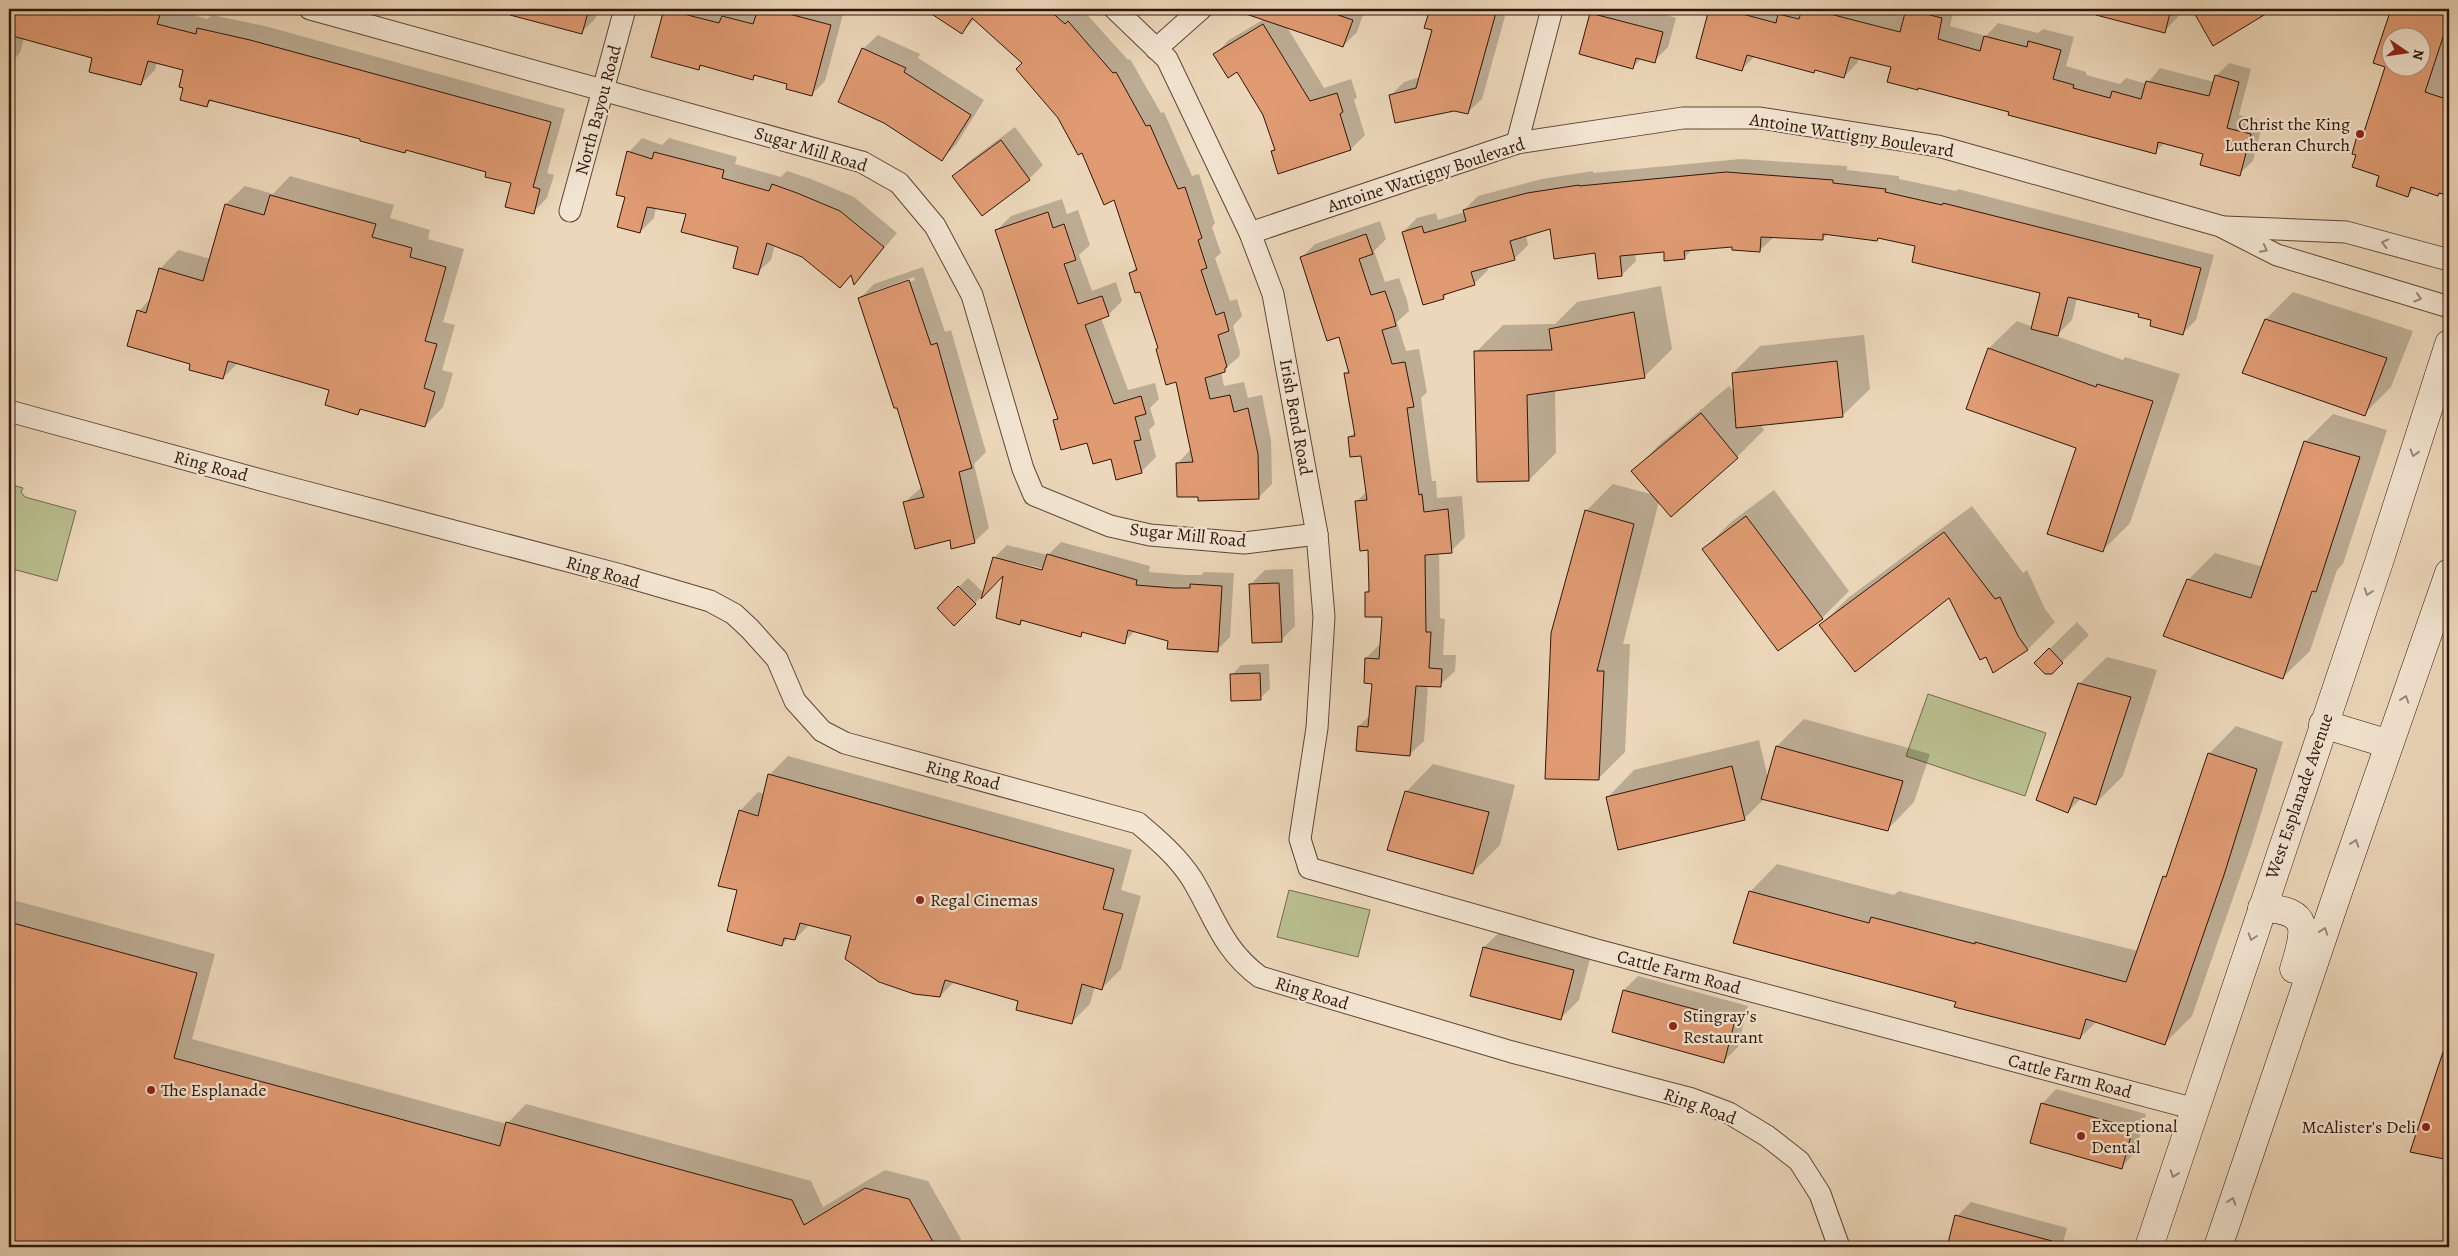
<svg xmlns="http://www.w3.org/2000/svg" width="2458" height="1256" font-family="Alegreya,serif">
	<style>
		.green { fill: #b9be8f; stroke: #746a4c }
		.shadow { fill: #0003; fill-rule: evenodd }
		.building { fill: #e09b73; stroke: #30150a; fill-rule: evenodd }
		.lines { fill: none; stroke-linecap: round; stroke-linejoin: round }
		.street-casing { stroke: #5f4636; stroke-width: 23 }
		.secondary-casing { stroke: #30150a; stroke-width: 29 }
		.street { stroke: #f3e5d2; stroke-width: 21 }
		.secondary { stroke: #f3e5d2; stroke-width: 28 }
		.oneway { stroke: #9b8778 }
		.poi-dot { fill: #8f2418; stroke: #f3e5d2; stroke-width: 2 }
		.labels { text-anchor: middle; stroke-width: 4.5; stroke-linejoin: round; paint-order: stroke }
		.street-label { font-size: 18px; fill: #30150a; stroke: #f3e5d2 }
		.poi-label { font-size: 18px; fill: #30150a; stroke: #f3e5d2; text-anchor: start }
	</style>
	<rect width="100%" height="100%" fill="#ecd7ba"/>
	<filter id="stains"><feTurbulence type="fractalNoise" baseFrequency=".004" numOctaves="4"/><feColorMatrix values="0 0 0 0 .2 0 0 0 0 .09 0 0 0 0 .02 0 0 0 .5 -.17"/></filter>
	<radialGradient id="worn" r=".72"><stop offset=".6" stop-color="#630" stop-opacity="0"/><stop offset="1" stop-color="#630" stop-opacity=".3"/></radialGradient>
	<g class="green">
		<polygon points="9,484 23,488 21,492 25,497 76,511 57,581 9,568"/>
		<polygon points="1928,694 2046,733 2025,796 1906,756"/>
		<polygon points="1289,890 1370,910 1358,957 1277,937"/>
	</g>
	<g class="shadow">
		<polygon points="9,9 171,9 207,19 212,15 265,26 565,109 547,173 554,175 547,198 533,212 513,183 488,171 407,149 405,152 362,138 213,99 207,105 185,87 184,69 157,62 155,70 141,84 94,58 24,38 20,53 9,65"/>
		<polygon points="495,9 598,9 595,19 582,32"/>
		<polygon points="664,9 835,9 844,11 825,81 811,95 789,83 757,74 752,79 703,65 699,68 653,56"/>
		<polygon points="930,9 1077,9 1079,11 1082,9 1128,60 1130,59 1161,113 1164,112 1192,176 1199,174 1215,223 1212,227 1221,253 1215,258 1230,301 1237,299 1242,316 1233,326 1240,352 1239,357 1221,372 1224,386 1244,382 1248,398 1262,395 1271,440 1272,484 1258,498 1199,495 1178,463 1191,449 1177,381 1157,349 1159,347 1140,290 1130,274 1137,266 1115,199 1024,62 975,19 962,32"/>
		<polygon points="1271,9 1365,9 1357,32 1343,46 1287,27 1324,88 1351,79 1357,97 1354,100 1365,135 1351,149 1272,151 1275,148 1265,114 1238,70 1215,54 1229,40 1269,16"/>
		<polygon points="1431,9 1507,9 1482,99 1467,113 1390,96 1404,82 1420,77 1433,29 1426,27"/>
		<polygon points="1593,9 1648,9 1676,18 1668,47 1654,61 1642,58 1633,67 1581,54"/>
		<polygon points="1710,9 1874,9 1906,17 1909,9 1954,9 1950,26 1986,36 1998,23 2038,33 2043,29 2074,37 2066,66 2086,72 2086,75 2120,84 2126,78 2147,84 2160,68 2214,82 2216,76 2229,63 2251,69 2239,115 2263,121 2253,161 2239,174 2205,153 2165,143 2155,152 2011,111 1892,66 1859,58 1857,63 1844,77 1816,69 1814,71 1755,56 1742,69 1697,57"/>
		<polygon points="2112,9 2180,9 2178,17 2164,31 2132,14"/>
		<polygon points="2194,9 2272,9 2214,44"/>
		<path d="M2392 9H2449V54L2443 73 2449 75V192L2447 194 2440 192 2438 194 2416 187 2408 195 2357 155 2358 137 2366 129 2387 66 2375 62ZM2390 38H2420V68H2390Z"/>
		<polygon points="878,35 920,54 918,58 984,100 956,145 942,159 863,49"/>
		<polygon points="1015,127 1043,165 1029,179 954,177 968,162"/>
		<polygon points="642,138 662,145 669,138 737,157 735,164 781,177 787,171 811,179 854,197 897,233 855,283 852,274 840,287 802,256 775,245 771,260 757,273 740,246 687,214 656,207 654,218 640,232 627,196 629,152"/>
		<polygon points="1741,159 1847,166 1847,170 1899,176 1899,179 1956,191 1958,189 2214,255 2196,320 2182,334 2141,314 2077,298 2072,320 2056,336 2123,360 2125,357 2180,374 2130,523 2102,551 2077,447 1967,408 1989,348 2017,321 2033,327 2041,292 1917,245 1879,237 1877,239 1828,234 1822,239 1774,237 1760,250 1734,246 1693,249 1684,258 1665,251 1635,253 1636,261 1622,275 1596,252 1551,228 1526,235 1528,245 1514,259 1487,266 1488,270 1474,284 1449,292 1443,298 1403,232 1417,218 1436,213 1438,220 1465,212 1464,210 1478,196 1542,179 1593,171 1593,173"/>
		<polygon points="290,176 394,205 390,218 430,230 428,239 464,249 443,322 455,325 442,370 453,373 443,407 425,426 363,408 358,413 331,389 238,363 223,378 192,363 139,311 151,298 160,269 178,250 211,259 226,204 245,186 273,194"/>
		<polygon points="1062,199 1067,214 1078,210 1090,245 1079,255 1092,291 1116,282 1122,301 1108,315 1101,318 1128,390 1155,383 1159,399 1150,408 1155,424 1149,430 1156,457 1142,471 1117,478 1112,458 1055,420 1059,416 997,230 1011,216"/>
		<polygon points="1380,221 1386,239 1374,251 1385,282 1399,278 1407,300 1409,311 1397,322 1406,351 1419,349 1427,392 1421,398 1432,481 1436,481 1437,498 1462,496 1465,537 1451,551 1439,552 1440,618 1445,619 1443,655 1456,655 1455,671 1440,685 1428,685 1424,741 1410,754 1359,726 1370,715 1373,683 1366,658 1380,644 1383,616 1366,593 1371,588 1370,549 1357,501 1367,491 1362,454 1349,437 1356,431 1345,374 1350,370 1339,336 1301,258 1315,244"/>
		<path d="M923 267 945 332 951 330 986 452 974 464 989 528 974 542 951 539 905 502 922 487 898 406 860 298 874 284ZM914 277 915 280 875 294V291Z"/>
		<polygon points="1661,286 1672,349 1644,377 1555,389 1556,453 1529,480 1476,352 1503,325 1555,324 1577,302"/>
		<polygon points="2293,292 2413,331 2391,387 2364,414 2244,373 2266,319"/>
		<polygon points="1864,335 1870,389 1842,416 1760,424 1764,430 1737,457 1671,515 1659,501 1623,644 1630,644 1625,752 1598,779 1586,511 1613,484 1654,495 1633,471 1660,444 1729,386 1735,393 1733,373 1760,346"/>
		<polygon points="2333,414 2387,430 2343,564 2337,570 2310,651 2282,678 2188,580 2215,553 2263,567 2305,442"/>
		<polygon points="1774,490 1849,591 1822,618 1704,549 1731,522"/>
		<polygon points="1972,506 2023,573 2027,570 2045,609 2055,622 2028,649 1993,671 1987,655 1950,597 1821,625 1848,598"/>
		<path d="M1061 542 1150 566 1149 572 1187 575H1201L1204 572 1234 573 1230 637 1217 650 1135 631 1124 642 1085 631 1081 635 1024 620 1020 623 1005 573 954 624 938 608 968 578 984 593 994 558 1007 545 1048 555ZM1016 562 1049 570 1048 573 1016 564Z"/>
		<polygon points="1293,569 1295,626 1281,640 1251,584 1265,570"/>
		<polygon points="2077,622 2089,635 2051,673 2035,663"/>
		<polygon points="2107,657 2157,670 2123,776 2096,803 2081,798 2068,812 2079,684"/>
		<polygon points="1269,664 1270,689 1260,698 1232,675 1241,665"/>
		<polygon points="1804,719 1930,754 1914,802 1887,830 1764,799 1744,819 1607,798 1634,770 1759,740 1768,778 1777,746"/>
		<polygon points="2236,726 2283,742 2251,846 2192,1016 2165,1043 2097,1021 2080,1038 1957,1001 1750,892 1777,864 1894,895 1899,891 2138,951 2164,877 2170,871 2209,754"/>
		<polygon points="788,756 1132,850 1121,890 1141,896 1121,969 1102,988 1095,986 1090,1004 1071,1023 1020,1000 954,982 940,996 853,935 810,924 795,939 789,937 782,945 739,889 740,811 758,792 765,794 769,775"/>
		<polygon points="1433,764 1515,785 1500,845 1472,873 1406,792"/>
		<polygon points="9,899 215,954 192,1039 507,1124 526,1104 811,1181 823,1207 885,1170 928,1181 961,1239 958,1247 9,1247"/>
		<polygon points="1503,929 1592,952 1579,1000 1561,1018 1484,947"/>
		<polygon points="1638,976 1748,1006 1738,1047 1724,1061 1624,990"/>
		<polygon points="2449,1036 2449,1159 2412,1152"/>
		<polygon points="2056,1089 2146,1114 2135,1153 2121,1167 2042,1104"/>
		<polygon points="1971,1202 2067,1228 2062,1247 1948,1247 1957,1216"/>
	</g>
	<g class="building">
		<polygon points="9,9 136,9 160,15 157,24 196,34 197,28 250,40 551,122 533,187 540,189 534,214 505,207 511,183 485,177 486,172 406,150 405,153 360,141 360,139 209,100 207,107 180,100 183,88 179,87 183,70 148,61 141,85 89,72 92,58 9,35"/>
		<polygon points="511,9 589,9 582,34 510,15"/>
		<polygon points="664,9 719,23 722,16 753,24 758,9 770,9 831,25 812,96 786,89 787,84 754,75 753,80 700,65 699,70 651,57"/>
		<polygon points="924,9 1048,9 1065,24 1068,21 1113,73 1116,72 1146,126 1150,125 1178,189 1185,187 1202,238 1198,240 1207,268 1201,270 1216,315 1224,312 1229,331 1218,335 1227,367 1225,368 1225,372 1205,378 1210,399 1230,395 1234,412 1248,408 1258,454 1259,499 1198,501 1198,497 1177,497 1176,463 1193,462 1176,382 1166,385 1156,349 1158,348 1140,292 1135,293 1129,273 1137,270 1114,200 1104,205 1082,153 1078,155 1058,118 1016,69 1022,63 972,18 962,34"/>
		<polygon points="1241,9 1340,9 1338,15 1353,20 1343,47 1240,12"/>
		<polygon points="1430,9 1497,9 1468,114 1454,111 1395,123 1389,95 1416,88 1432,30 1424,28"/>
		<polygon points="1709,9 1724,9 1776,23 1778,14 1799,19 1802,9 1831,9 1830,14 1900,32 1906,9 1942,18 1938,39 1980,51 1984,36 2027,47 2028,41 2061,50 2053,79 2074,85 2073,88 2110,98 2112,91 2141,99 2146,81 2209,96 2215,75 2239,82 2227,128 2251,134 2240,176 2200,165 2203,154 2158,142 2156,154 2008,115 2009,112 1918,88 1918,90 1887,82 1891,67 1850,57 1844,78 1815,70 1814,73 1747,55 1742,71 1696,58"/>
		<polygon points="2097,9 2171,9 2165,33 2096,15"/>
		<polygon points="2192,9 2274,9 2213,46"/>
		<path d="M2391 9H2449V19L2425 92 2449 100V196L2439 193 2438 196 2411 187 2408 197 2376 186 2379 176 2352 167 2356 155 2352 154 2357 136 2362 138 2385 67 2373 63ZM2390 38H2420V68H2390Z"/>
		<polygon points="1590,13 1663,32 1655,63 1636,58 1633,69 1579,54"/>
		<polygon points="1263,24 1310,101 1337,93 1343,112 1340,114 1351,150 1278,174 1271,151 1275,150 1263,115 1237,72 1228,78 1213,54"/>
		<polygon points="862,48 906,68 904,72 971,115 942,161 884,123 838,102"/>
		<polygon points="1001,140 1030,180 982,216 952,176"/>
		<polygon points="627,151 652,159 654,152 724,170 722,178 769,191 772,184 797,193 840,211 884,247 854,285 851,275 840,288 802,257 767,243 758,275 733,268 738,247 681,232 686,214 647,207 640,233 617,227 625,197 616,195"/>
		<polygon points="1726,172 1833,180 1833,183 1886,189 1885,192 1942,205 1943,203 2201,268 2183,335 2150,326 2151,320 2138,317 2139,314 2068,297 2058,336 2031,329 2040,293 1912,262 1915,246 1878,238 1877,241 1823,234 1823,240 1761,237 1760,252 1732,250 1732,247 1684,251 1685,259 1664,261 1664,252 1620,256 1622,276 1598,279 1595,253 1554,259 1550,229 1510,241 1515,260 1471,272 1475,285 1443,295 1444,299 1423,305 1402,232 1422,226 1424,233 1466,221 1463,210 1527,193 1579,185 1579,186"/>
		<polygon points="270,195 376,224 372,237 412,248 410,257 446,267 425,341 437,344 424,388 435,392 425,427 360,409 358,415 325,405 329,390 228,361 223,379 189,370 190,364 127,346 137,310 146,313 159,268 203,281 225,204 264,215"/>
		<polygon points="1048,212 1053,228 1064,224 1076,260 1064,264 1078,304 1102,296 1109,316 1085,325 1114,404 1141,396 1146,414 1135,417 1141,440 1134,441 1142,473 1116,480 1111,459 1093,464 1087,443 1061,450 1053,420 1058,419 995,230"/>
		<polygon points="1366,234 1373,254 1359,259 1371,295 1385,291 1393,314 1396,326 1382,330 1392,364 1405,362 1414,407 1407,408 1419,495 1422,494 1424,512 1448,509 1452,553 1425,555 1426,632 1431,632 1429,668 1442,669 1441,687 1416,686 1410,756 1356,751 1358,726 1368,727 1372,684 1364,683 1365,658 1379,659 1382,617 1365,617 1365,592 1369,592 1368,550 1360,551 1355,501 1367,500 1361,456 1350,457 1348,437 1355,436 1344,373 1349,373 1339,337 1327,341 1300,257"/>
		<polygon points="909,280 931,345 937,343 972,468 959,472 975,543 951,549 950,540 915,549 903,502 924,497 897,408 894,408 858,298"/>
		<polygon points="1634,312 1645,378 1527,395 1529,481 1477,482 1474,351 1552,350 1549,329"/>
		<polygon points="2265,319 2387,358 2365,416 2242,373"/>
		<polygon points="1988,348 2096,387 2097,384 2153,401 2103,552 2047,534 2076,448 1966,409"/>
		<polygon points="1837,361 1843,417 1736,428 1732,373"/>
		<polygon points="1701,413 1738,458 1671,517 1631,471"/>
		<polygon points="2304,441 2360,457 2316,592 2312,591 2283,679 2163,636 2187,579 2251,598"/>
		<polygon points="1585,510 1634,524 1597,671 1604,671 1599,780 1545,779 1551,633"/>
		<polygon points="1746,516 1823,619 1778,651 1702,549"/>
		<polygon points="1944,532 1995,599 2000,597 2018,636 2028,650 1993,673 1986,657 1980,660 1949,598 1855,672 1819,625"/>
		<polygon points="1047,554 1137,580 1136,585 1173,588 1190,588 1190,584 1222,586 1218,652 1167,649 1168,641 1128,630 1125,644 1082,632 1081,637 1021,620 1020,625 996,618 1003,576 981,599 993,557 1042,570"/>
		<polygon points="1279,583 1282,642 1252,643 1249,584"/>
		<polygon points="958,586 976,604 954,626 937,608"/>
		<polygon points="2049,648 2063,663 2052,674 2045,674 2034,663"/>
		<polygon points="1260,673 1261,700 1231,701 1230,674"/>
		<polygon points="2078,683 2131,697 2096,805 2074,797 2068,813 2036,800"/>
		<polygon points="1776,746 1903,781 1888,831 1761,799"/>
		<polygon points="2208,753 2257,769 2224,875 2165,1045 2086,1019 2080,1039 1954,1007 1956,1002 1733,943 1749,891 1869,923 1871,917 1975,944 1975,942 2126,982 2163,876 2166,877"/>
		<polygon points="1732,766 1745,820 1618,850 1606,797"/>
		<polygon points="768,774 1114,869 1103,909 1123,914 1102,990 1082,984 1072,1024 1016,1010 1018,1001 945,980 940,997 914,994 879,982 845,959 851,936 800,923 795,940 784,938 782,946 727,931 737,890 718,886 739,810 758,816"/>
		<polygon points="1405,791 1489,812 1473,874 1387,850"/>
		<polygon points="9,922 197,973 174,1058 500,1146 506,1122 792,1200 804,1225 865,1188 909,1199 936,1247 9,1247"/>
		<polygon points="1483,947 1574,970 1561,1020 1470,996"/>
		<polygon points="1623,990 1735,1020 1724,1063 1612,1032"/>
		<polygon points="2446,1043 2449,1044 2449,1160 2410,1152"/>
		<polygon points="2041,1103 2133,1128 2122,1169 2030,1143"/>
		<polygon points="1955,1215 2052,1241 2051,1247 1947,1247"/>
	</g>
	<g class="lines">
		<defs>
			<g id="street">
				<polyline points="310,9 862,162 899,183 935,226 972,295 1023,469 1034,495 1110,526 1150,535 1244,543 1317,534"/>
				<polyline points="1115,9 1167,59 1250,233 1273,294 1317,534 1324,617 1317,728 1300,839 1309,868 1597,950 2195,1109"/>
				<polyline points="1156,49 1201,9"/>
				<polyline points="1517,143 1552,9"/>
				<polyline points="570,211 625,9"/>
				<polyline points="2225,227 2346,232 2449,260"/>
				<polyline points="1250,233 1517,143 1683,118 1760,118 1938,146 2220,226 2277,255 2449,307"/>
				<path d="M9 411 283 486 621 575 710 601 734 614 750 629 777 659 795 701 822 731 845 743 1138 823C1158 840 1178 857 1192 879 1215 917 1222 949 1260 977L1512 1052 1692 1099 1729 1113 1767 1136 1799 1161 1820 1194 1839 1247"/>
			</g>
			<g id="secondary">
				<polyline points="2323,724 2389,744"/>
				<path d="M2262 908C2312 910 2306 931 2294 969"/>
				<polyline points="2149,1247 2379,562 2449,344"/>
				<polyline points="2218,1247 2339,889 2449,573"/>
			</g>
		</defs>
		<use href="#street" class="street-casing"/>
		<use href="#secondary" class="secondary-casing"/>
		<use href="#street" class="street"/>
		<use href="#secondary" class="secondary"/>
	</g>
	<defs><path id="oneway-chevron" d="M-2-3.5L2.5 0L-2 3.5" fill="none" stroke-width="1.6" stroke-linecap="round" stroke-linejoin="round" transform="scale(1.25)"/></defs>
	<g class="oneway">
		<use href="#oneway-chevron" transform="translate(2385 243) rotate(-165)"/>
		<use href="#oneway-chevron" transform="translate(2264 249) rotate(27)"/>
		<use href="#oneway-chevron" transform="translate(2418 298) rotate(17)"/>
		<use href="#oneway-chevron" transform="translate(2414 453) rotate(107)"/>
		<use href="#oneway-chevron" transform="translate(2368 592) rotate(109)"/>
		<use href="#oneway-chevron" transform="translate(2405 699) rotate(-71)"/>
		<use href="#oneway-chevron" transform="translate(2355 843) rotate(-71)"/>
		<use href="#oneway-chevron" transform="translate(2324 931) rotate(-71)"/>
		<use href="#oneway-chevron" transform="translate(2252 937) rotate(108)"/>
		<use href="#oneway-chevron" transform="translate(2174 1174) rotate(109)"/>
		<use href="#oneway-chevron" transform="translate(2232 1201) rotate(-72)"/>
	</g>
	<g class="poi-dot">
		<circle cx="2360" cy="134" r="5"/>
		<circle cx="920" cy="900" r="5"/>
		<circle cx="1673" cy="1026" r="5"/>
		<circle cx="151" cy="1090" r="5"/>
		<circle cx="2426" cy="1127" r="5"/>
		<circle cx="2081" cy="1136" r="5"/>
	</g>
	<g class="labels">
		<g class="street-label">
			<text transform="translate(598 110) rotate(-75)" y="6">North Bayou Road</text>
			<text transform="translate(1852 135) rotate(9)" y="6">Antoine Wattigny Boulevard</text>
			<text transform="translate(811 149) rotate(17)" y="6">Sugar Mill Road</text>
			<text transform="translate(1426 175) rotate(-18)" y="6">Antoine Wattigny Boulevard</text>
			<text transform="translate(1296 417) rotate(80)" y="6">Irish Bend Road</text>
			<text transform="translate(211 466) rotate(15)" y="6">Ring Road</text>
			<text transform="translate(1188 535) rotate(6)" y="6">Sugar Mill Road</text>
			<text transform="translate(603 572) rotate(16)" y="6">Ring Road</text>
			<text transform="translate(963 775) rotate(14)" y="6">Ring Road</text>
			<text transform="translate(2299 796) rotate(-71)" y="6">West Esplanade Avenue</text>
			<text transform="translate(1679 972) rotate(15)" y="6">Cattle Farm Road</text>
			<text transform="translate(1312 993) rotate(17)" y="6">Ring Road</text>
			<text transform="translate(2070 1076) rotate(15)" y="6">Cattle Farm Road</text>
			<text transform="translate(1700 1106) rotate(20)" y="6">Ring Road</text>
		</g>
		<g class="poi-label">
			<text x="2350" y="130" text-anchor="end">Christ the King<tspan x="2350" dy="21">Lutheran Church</tspan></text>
			<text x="930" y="906">Regal Cinemas</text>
			<text x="1683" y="1022">Stingray's<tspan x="1683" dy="21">Restaurant</tspan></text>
			<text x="161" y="1096">The Esplanade</text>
			<text x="2091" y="1132">Exceptional<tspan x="2091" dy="21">Dental</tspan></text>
			<text x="2416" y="1133" text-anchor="end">McAlister's Deli</text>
		</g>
	</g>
	<rect width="2458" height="1256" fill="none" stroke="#ecd7ba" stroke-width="30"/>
	<rect x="10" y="10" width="2438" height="1236" fill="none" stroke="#30150a" stroke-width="2.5"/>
	<rect x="15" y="15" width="2428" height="1226" fill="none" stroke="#30150a"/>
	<g transform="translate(2406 52) rotate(103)"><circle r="24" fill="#f3e5d2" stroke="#a59282"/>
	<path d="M0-4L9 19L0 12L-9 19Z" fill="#8f2418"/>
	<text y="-8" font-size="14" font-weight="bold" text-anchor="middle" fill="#30150a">N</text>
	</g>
	<rect width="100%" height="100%" filter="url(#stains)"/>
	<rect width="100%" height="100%" fill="url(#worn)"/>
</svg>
